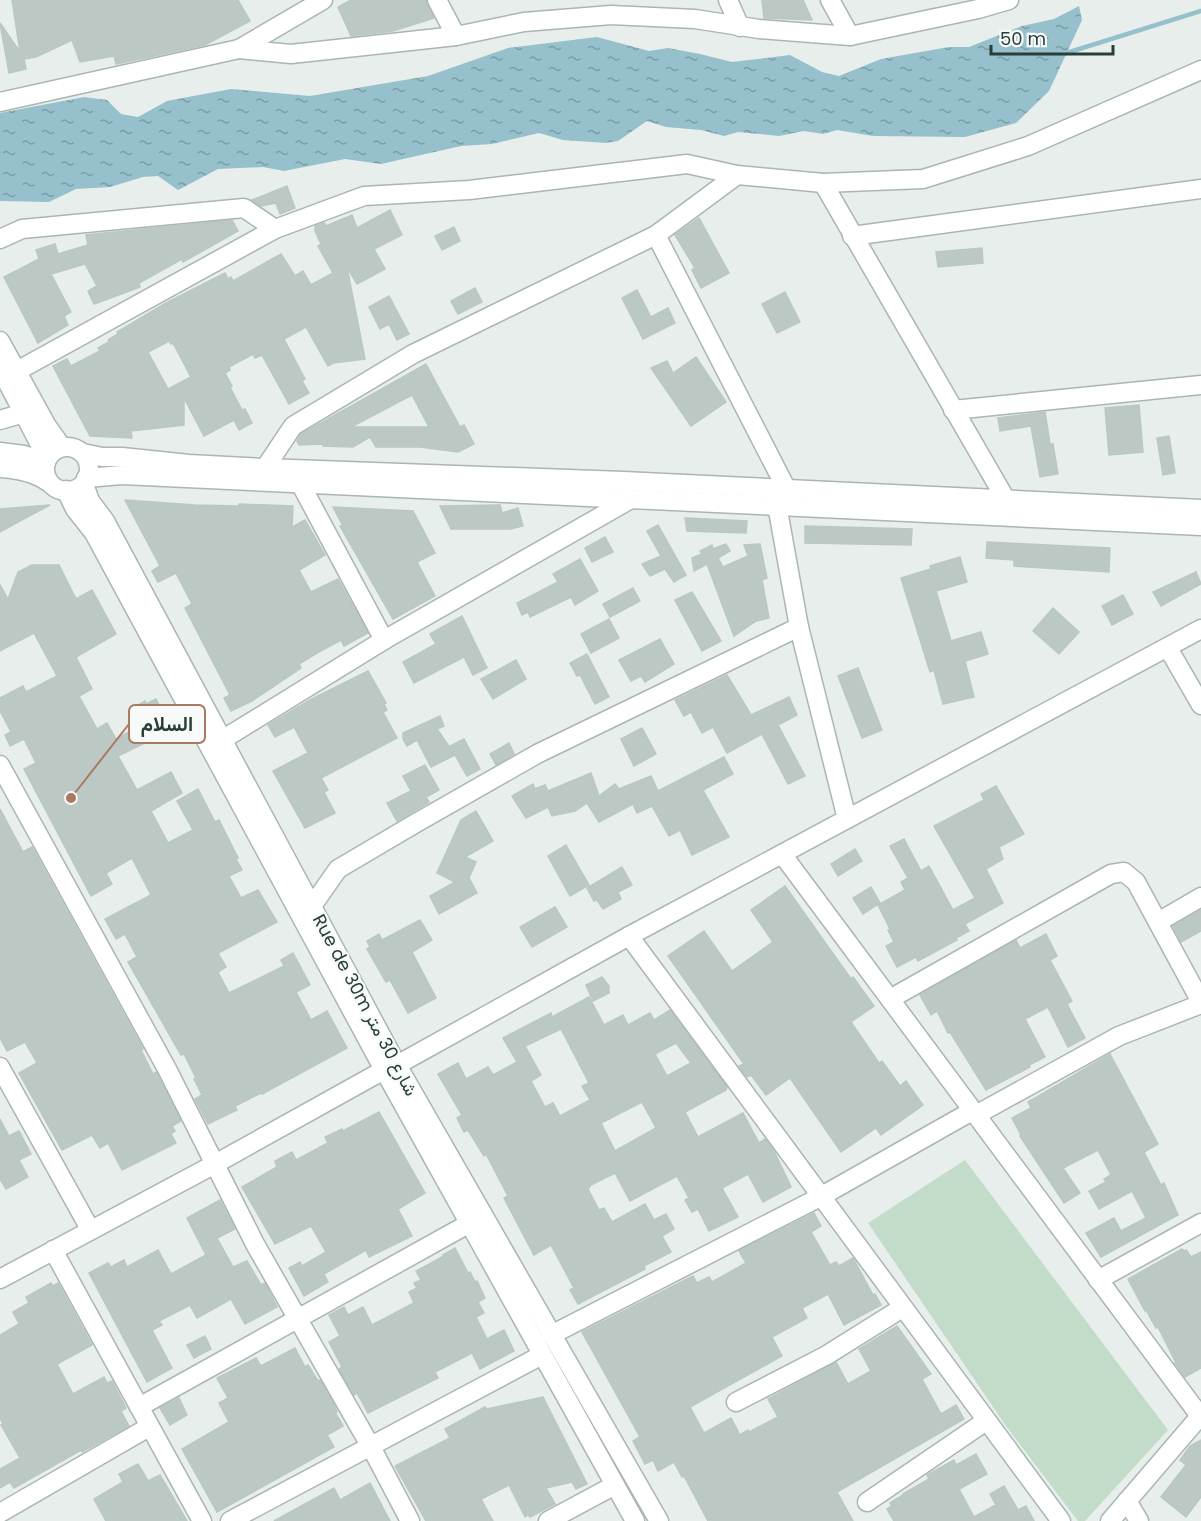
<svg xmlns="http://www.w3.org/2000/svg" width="1201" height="1521" font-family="Poppins,Vazirmatn,sans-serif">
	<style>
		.green { fill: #c3dcca }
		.water { fill: url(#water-ripples) }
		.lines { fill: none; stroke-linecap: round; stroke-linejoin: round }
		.stream { stroke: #96c0cb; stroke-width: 4.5 }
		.building { fill: #bcc8c4; stroke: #bac7c2; stroke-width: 1.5; fill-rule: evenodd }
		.minor-casing { stroke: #aab6b2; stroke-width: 21 }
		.minor { stroke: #fff; stroke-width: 18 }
		.labels { text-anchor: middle; stroke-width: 4.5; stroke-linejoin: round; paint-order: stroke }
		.street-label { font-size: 18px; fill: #273e39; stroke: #f7faf9 }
		.leader { fill: none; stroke: #a97960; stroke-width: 2 }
		.callout-dot { fill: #a97960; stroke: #f7faf9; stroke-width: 2 }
		.callout { fill: #f7faf9; stroke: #a97960; stroke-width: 2 }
		.callout-label { font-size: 20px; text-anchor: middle; font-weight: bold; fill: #273e39 }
	</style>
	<defs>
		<pattern id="water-ripples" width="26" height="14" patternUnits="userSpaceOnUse" patternTransform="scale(1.5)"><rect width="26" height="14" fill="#96c0cb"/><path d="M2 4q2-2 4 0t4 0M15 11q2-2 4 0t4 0" fill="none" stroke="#7a9da6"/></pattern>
	</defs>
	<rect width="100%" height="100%" fill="#e7eeeb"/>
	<polygon class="green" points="965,1160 1168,1430 1085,1521 1078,1521 1006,1426 868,1223"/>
	<polygon class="water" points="1079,6 1082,20 1049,91 1016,123 965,137 873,136 837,130 823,134 804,131 779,136 738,132 724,136 701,130 666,127 647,121 618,141 606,143 563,140 539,133 492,144 461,146 381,164 345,159 284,171 263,167 218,169 178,190 158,176 143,177 110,187 76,189 49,202 0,201 0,113 84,97 107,100 121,114 138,117 167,101 231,89 310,96 428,76 508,48 597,37 649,51 668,48 700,54 732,62 790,55 822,72 839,76 881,59 949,47 969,47 1022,26 1054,19"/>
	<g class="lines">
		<polyline class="stream" points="1060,55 1201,11"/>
	</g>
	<g class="building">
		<polygon points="12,0 238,0 250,21 205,45 116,64 114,56 80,62 72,40 36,57 24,59 26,69 9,73 0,23 20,52"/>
		<polygon points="351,0 426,0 434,18 393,31 351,36 338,7"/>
		<polygon points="762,0 803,0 812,20 764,18"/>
		<polygon points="287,186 295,208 280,214 276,203 261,206 252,200"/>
		<path d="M390 210 402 235 374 249 385 269 357 284 347 267 365 359 333 363 328 366 306 327 284 339 305 379 302 381 309 393 289 404 262 355 255 358 253 354 229 367 230 370 225 373 232 386 230 387 242 410 245 409 252 423 239 430 234 420 204 436 184 398V425L131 431 132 438 90 436 53 366 67 359 71 366 100 351 98 348 109 342 108 340 118 334 117 332 166 303 225 273 228 279 231 277 233 281 281 254 295 276 303 271 311 285 333 273 318 246 321 244 315 231V226L324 223 326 226 352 215 357 228ZM169 341 171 344 173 343 191 377 168 389 148 352Z"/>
		<polygon points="699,218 729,273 701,288 692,270 695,268 675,235"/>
		<polygon points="232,220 238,231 183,262 182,259 139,283 140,287 94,304 88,291 97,286 85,264 51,274 71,312 64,316 68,325 38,343 4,277 39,259 36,250 55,244 58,254 88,245 86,235"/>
		<polygon points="454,227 460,241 442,250 435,236"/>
		<polygon points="982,248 983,263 938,267 936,252"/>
		<polygon points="475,288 482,302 458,314 451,301"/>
		<polygon points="637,290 651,317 668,308 675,323 643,339 622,298"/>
		<polygon points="785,292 800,322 777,333 762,304"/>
		<polygon points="389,296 409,334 397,340 389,324 380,329 369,307"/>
		<polygon points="696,357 726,402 691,426 651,368 667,361 673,373"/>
		<path d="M426 364 460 427 464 425 474 444 458 452 420 447H376L370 437 353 447 323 446V444L299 445 297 441 301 434ZM412 395 429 427H351Z"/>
		<polygon points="1139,405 1143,452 1109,455 1105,408"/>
		<polygon points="1045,412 1050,444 1053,444 1058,474 1040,477 1031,426 1000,431 998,418"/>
		<polygon points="1169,436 1175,473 1163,475 1157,438"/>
		<polygon points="125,500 195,505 239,506 239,504 293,506 292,527 305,520 325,555 299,570 311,592 338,579 368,633 344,646 341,640 317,653 299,664 301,668 252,701 231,711 224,698 230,695 185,608 192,604 176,573 158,582 152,571 160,566"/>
		<polygon points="50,505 18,522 0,532 0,509"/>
		<polygon points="500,505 502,513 518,508 523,526 510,529 451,529 440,506"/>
		<polygon points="333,507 413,511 435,553 417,562 435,596 393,619 340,526 343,526"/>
		<polygon points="685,518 747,521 746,533 687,531"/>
		<polygon points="658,525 686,575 674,582 665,569 650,576 642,564 661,556 647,531"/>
		<polygon points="805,526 912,529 911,545 805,543"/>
		<polygon points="605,537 613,552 592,562 585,548"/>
		<polygon points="987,542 1110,548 1109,572 1014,566 1014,560 986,558"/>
		<polygon points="726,544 730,551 718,558 723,567 748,556 744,545 760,544 767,578 762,580 769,618 756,621 734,636 707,564 694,571 692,558 702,554 700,551 712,545 713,549"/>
		<polygon points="960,557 967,582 936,591 951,641 981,632 988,654 965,661 974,697 943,704 934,670 930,672 901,578 931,569 930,566"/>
		<polygon points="580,559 598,591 575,605 571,597 530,617 528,612 522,615 517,603 558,582 553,574"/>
		<polygon points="32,565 59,565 76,599 92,590 116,634 76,657 92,689 79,696 97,729 107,723 116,739 142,725 133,708 145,701 146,704 156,699 172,730 118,756 137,790 171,772 182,793 151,811 168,843 193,830 177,801 198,789 215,822 219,820 238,858 236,859 242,870 229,876 241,898 258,890 277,922 218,953 226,967 218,972 229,993 284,966 281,960 293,953 310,985 296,992 311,1020 327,1011 347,1048 262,1094 261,1093 235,1106 237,1110 208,1124 195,1099 202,1095 194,1079 196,1078 184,1054 181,1055 128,962 137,957 125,934 116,939 105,919 151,895 132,858 106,873 112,884 91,896 24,769 36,763 24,739 10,746 5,735 11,732 0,711 0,698 23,686 26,692 57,676 34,633 0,651 0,585 8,599 18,572"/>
		<polygon points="1196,572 1201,584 1161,606 1153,592"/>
		<polygon points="633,588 640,601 610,617 603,604"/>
		<polygon points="692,592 721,641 702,651 675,600"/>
		<polygon points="1123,595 1133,614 1112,625 1102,606"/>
		<polygon points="1053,608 1079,632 1059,654 1033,631"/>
		<polygon points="462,616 487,668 473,675 464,657 414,683 403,662 436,644 430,634"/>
		<polygon points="609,619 619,638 591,653 581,634"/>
		<polygon points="660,639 674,664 645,682 641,676 631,681 619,660"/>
		<polygon points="587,654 609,697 595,704 580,675 577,676 570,663"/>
		<polygon points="516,660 526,679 493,699 481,679"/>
		<polygon points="858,668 882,730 862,738 838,676"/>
		<polygon points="368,671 386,703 384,704 387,710 383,712 397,738 321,778 328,790 324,792 335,813 305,828 273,771 308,753 294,727 275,737 268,725 310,700"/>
		<polygon points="727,675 751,715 789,697 797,715 778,725 805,776 788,784 762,734 727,753 713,727 702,733 691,712 684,716 675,700"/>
		<polygon points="440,716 444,726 437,729 455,755 431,767 417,740 407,746 403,739 403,733"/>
		<polygon points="642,728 656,754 634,766 621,739"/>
		<polygon points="464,739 480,769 467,776 450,746"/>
		<polygon points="509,743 514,754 496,765 490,754"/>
		<polygon points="724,757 733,774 703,790 729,837 692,855 680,830 669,836 652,806 637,813 633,804 599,822 587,803 575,811 552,816 548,807 526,818 512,796 533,784 535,789 545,785 548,791 591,773 599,796 615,784 619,789 651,776 658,791"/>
		<polygon points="425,765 439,790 426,797 429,802 397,821 387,803 411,791 403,776"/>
		<polygon points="996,786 1024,834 999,847 1003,859 986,869 1003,903 965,924 969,931 956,938 957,940 918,961 916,957 897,967 886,946 894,942 888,930 890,929 878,905 905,890 901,882 908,878 890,846 904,839 921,871 929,866 953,910 975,898 934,826 984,800 981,794"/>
		<polygon points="0,809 23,852 32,847 143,1049 141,1050 153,1074 156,1072 157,1074 181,1121 172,1126 175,1131 171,1134 176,1143 122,1170 108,1143 100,1148 92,1135 62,1150 19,1073 37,1063 25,1042 7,1051 0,1038"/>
		<polygon points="476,811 493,841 465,857 476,862 469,878 477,893 439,914 430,896 455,882 437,873 461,820"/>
		<polygon points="566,845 589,885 570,896 548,856"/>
		<polygon points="855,849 862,861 838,876 831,864"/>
		<polygon points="622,867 632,885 618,892 621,899 603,909 597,900 594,901 587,888"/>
		<polygon points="785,886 851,979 853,977 874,1006 851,1022 879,1063 882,1061 900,1086 906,1081 923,1105 881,1135 876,1128 841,1152 790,1078 766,1095 751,1075 747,1077 739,1066 744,1064 668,956 704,931 732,971 773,942 751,910"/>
		<polygon points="871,887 880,903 863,914 853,898"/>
		<polygon points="555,907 567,927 532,947 520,927"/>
		<polygon points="1201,910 1201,931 1181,942 1173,926"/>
		<polygon points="420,920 432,940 412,952 436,998 408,1013 390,980 386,982 367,949 370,947 367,941 379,934 382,940"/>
		<polygon points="1046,934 1057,956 1050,960 1072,1001 1067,1004 1085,1038 1068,1047 1048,1007 1025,1019 1045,1057 1029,1065 1030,1067 986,1090 950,1032 948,1033 937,1011 931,1015 920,995 1016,940 1020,948"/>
		<polygon points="602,977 609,986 609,993 593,1001 586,985"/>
		<path d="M589 997 604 1025 623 1015 628 1025 650 1013 654 1020 670 1010 727 1087 726 1090 685 1112 698 1137 743 1113 759 1143 765 1139 773 1149 791 1187 763 1202 748 1174 722 1188 738 1217 709 1231 698 1209 692 1212 685 1200 689 1198 677 1176 630 1201 615 1173 591 1185 588 1189 599 1210 604 1208 612 1222 645 1204 654 1220 666 1214 674 1229 662 1236 671 1252 644 1266 645 1269 578 1304 570 1290 574 1288 551 1245 534 1255 504 1198 508 1196 486 1154 484 1156 468 1130 464 1132 457 1118 462 1115 438 1074 458 1063 466 1079 488 1067 493 1075 517 1062 503 1038 551 1013 552 1017ZM561 1029 589 1083 582 1086 590 1100 560 1116 553 1103 545 1107 531 1081 541 1075 525 1046ZM676 1043 691 1063 667 1076 655 1054ZM642 1102 656 1128 615 1151 601 1123Z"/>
		<polygon points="1110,1054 1158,1144 1144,1152 1161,1185 1164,1183 1178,1215 1101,1257 1086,1233 1114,1218 1121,1231 1146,1218 1132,1191 1099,1209 1089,1191 1106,1182 1104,1179 1111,1175 1098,1150 1063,1168 1080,1193 1064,1203 1020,1136 1021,1135 1012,1118 1031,1108 1028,1102"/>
		<polygon points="379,1112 425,1193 398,1209 412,1236 369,1257 366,1250 324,1274 328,1282 304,1296 289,1268 300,1262 302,1266 326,1252 311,1226 275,1244 242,1187 277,1167 275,1161 292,1152 296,1160 328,1143 325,1137 342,1129 343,1131"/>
		<polygon points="0,1119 9,1136 19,1131 31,1154 19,1160 28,1177 6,1189 0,1179"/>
		<polygon points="220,1200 235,1229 217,1238 233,1267 247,1261 261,1285 265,1283 277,1307 245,1324 231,1299 197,1318 190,1305 159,1321 162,1325 152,1330 172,1368 147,1382 89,1273 108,1263 111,1267 124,1260 127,1267 158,1250 171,1274 206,1255 187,1218"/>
		<polygon points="814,1213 821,1226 811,1232 830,1265 836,1262 839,1266 853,1258 873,1295 875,1294 881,1305 844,1325 828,1294 802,1308 807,1318 772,1337 782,1356 690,1407 704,1433 731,1418 740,1435 748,1430 749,1432 778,1417 768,1399 836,1362 848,1384 871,1371 859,1349 897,1326 931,1374 922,1379 941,1414 956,1405 964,1419 837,1492 853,1521 708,1521 684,1476 682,1477 674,1462 658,1471 653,1460 645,1464 633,1441 640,1437 582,1332 693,1276 697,1283 709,1277 712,1282 746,1263 739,1251"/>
		<polygon points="455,1248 468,1273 470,1272 475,1282 477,1281 485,1298 478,1302 484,1313 476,1317 487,1339 504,1330 514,1351 480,1369 472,1353 435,1372 438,1378 368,1413 357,1393 354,1395 339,1369 342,1367 329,1342 340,1336 329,1315 344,1307 348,1315 363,1307 372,1325 414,1303 409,1292 417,1288 414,1283 421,1280 416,1271 444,1256 443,1255"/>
		<polygon points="1182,1249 1184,1251 1186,1250 1191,1257 1201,1252 1201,1368 1185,1377 1175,1363 1176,1363 1158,1327 1156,1328 1146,1310 1145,1311 1128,1279"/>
		<polygon points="51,1283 53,1286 58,1283 92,1345 57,1364 73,1394 104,1377 107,1383 112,1381 126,1408 121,1411 129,1426 82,1452 81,1450 14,1488 10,1482 0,1488 0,1469 20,1458 1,1425 3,1424 0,1418 0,1335 19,1324 13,1312 29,1303 26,1297"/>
		<polygon points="205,1336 211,1349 194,1358 187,1345"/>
		<polygon points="295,1348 305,1367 308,1365 318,1381 320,1380 335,1406 337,1412 335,1412 343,1426 327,1435 334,1447 217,1512 182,1449 229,1422 219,1403 228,1398 217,1378 256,1358 261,1366"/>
		<polygon points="543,1397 587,1484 576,1489 572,1482 546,1488 555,1504 530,1517 528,1515 525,1517 509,1485 481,1499 493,1521 426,1521 395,1466 450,1438 445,1429 485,1407 487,1409"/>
		<polygon points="179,1398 187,1415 170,1425 160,1408"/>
		<polygon points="1201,1440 1201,1497 1186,1517 1161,1497 1186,1465 1180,1460 1190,1446"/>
		<polygon points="976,1454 987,1474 959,1489 974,1517 996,1505 990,1494 1004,1486 1018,1510 1026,1506 1034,1521 894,1521 887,1509 892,1506 890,1503 903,1495 903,1494 929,1479 927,1475 954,1460 956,1465"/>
		<polygon points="138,1464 148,1481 160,1475 187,1521 106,1521 94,1499 123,1482 119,1474"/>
		<polygon points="370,1483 390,1521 274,1521 334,1488 340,1500"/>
	</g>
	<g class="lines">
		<defs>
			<g id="minor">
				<polyline points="437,0 456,36 524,22 611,15 695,19 759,29 850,36 978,9 1009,0"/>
				<polyline points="728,0 740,27"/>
				<polyline points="830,0 850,36"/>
				<polyline points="239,49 291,54 456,36"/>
				<polyline points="0,102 239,49 323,0"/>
				<polyline points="823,183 1005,498"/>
				<polyline points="656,235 786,488"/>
				<polyline points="852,236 1201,189"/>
				<polyline points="0,239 22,229 244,208 275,229 364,196 469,190 687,164 737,175 823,183 923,179 1028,146 1201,70"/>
				<polyline points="0,341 47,426 62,447"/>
				<polyline points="0,368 47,458"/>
				<polyline points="17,371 275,229"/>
				<polyline points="953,410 1201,385"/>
				<polyline points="0,420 24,413"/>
				<circle cx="67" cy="469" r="22"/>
				<polyline points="0,452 24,455 46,462"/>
				<polyline points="83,453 102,457 122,457 189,464 265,468 623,481 1201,509"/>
				<path d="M0 468C17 469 34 472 48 482"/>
				<polyline points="265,468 293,426 413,354 656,235 737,175"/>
				<polyline points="86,478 122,475 1201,526"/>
				<polyline points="300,483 384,640"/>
				<polyline points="84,484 90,501 105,521 397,1065 659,1521"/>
				<polyline points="66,490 75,509 94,533 384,1070 635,1521"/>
				<polyline points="777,505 799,627 847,819"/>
				<polyline points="1168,648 1201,705"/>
				<polyline points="222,740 384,640 631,499"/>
				<polyline points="0,765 167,1069 255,1244 371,1447 410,1521"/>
				<polyline points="782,854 1200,1416"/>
				<polyline points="312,906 338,869 416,823 537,754 799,627"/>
				<polyline points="1158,922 1201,897"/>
				<polyline points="629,936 1061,1521"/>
				<polyline points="890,999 1111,874 1124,872 1136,882 1201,1002"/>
				<polyline points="0,1067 90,1229"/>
				<polyline points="976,1115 1119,1036 1201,1004"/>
				<polyline points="53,1250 202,1521"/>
				<polyline points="0,1279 215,1164 384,1070 397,1065 629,936 1201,629"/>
				<polyline points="1098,1280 1201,1223"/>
				<polyline points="551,1335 820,1197 972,1111"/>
				<polyline points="736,1402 827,1355 902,1308"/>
				<polyline points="139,1407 470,1223"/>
				<polyline points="1127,1501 1139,1521"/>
				<polyline points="867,1502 986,1421"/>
				<polyline points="0,1513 149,1427"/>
				<polyline points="230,1521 542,1355"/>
				<polyline points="548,1521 615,1485"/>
				<polyline points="1110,1521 1201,1415"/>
			</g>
		</defs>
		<use href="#minor" class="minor-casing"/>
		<use href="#minor" class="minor"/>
	</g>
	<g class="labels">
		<g class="street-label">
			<text transform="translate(365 1005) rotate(62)" y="6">Rue de 30m شارع 30 متر</text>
		</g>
	</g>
	<path class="leader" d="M71 798L129 724"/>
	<circle class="callout-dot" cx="71" cy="798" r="6"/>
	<rect class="callout" x="129" y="705" width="76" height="38" rx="6"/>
	<g class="callout-label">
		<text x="167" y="731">السلام</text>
	</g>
	<path d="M991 45v9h122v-9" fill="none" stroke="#273e39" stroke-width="3"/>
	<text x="1000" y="45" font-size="18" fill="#273e39" stroke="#f7faf9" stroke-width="4.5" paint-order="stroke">50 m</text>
</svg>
